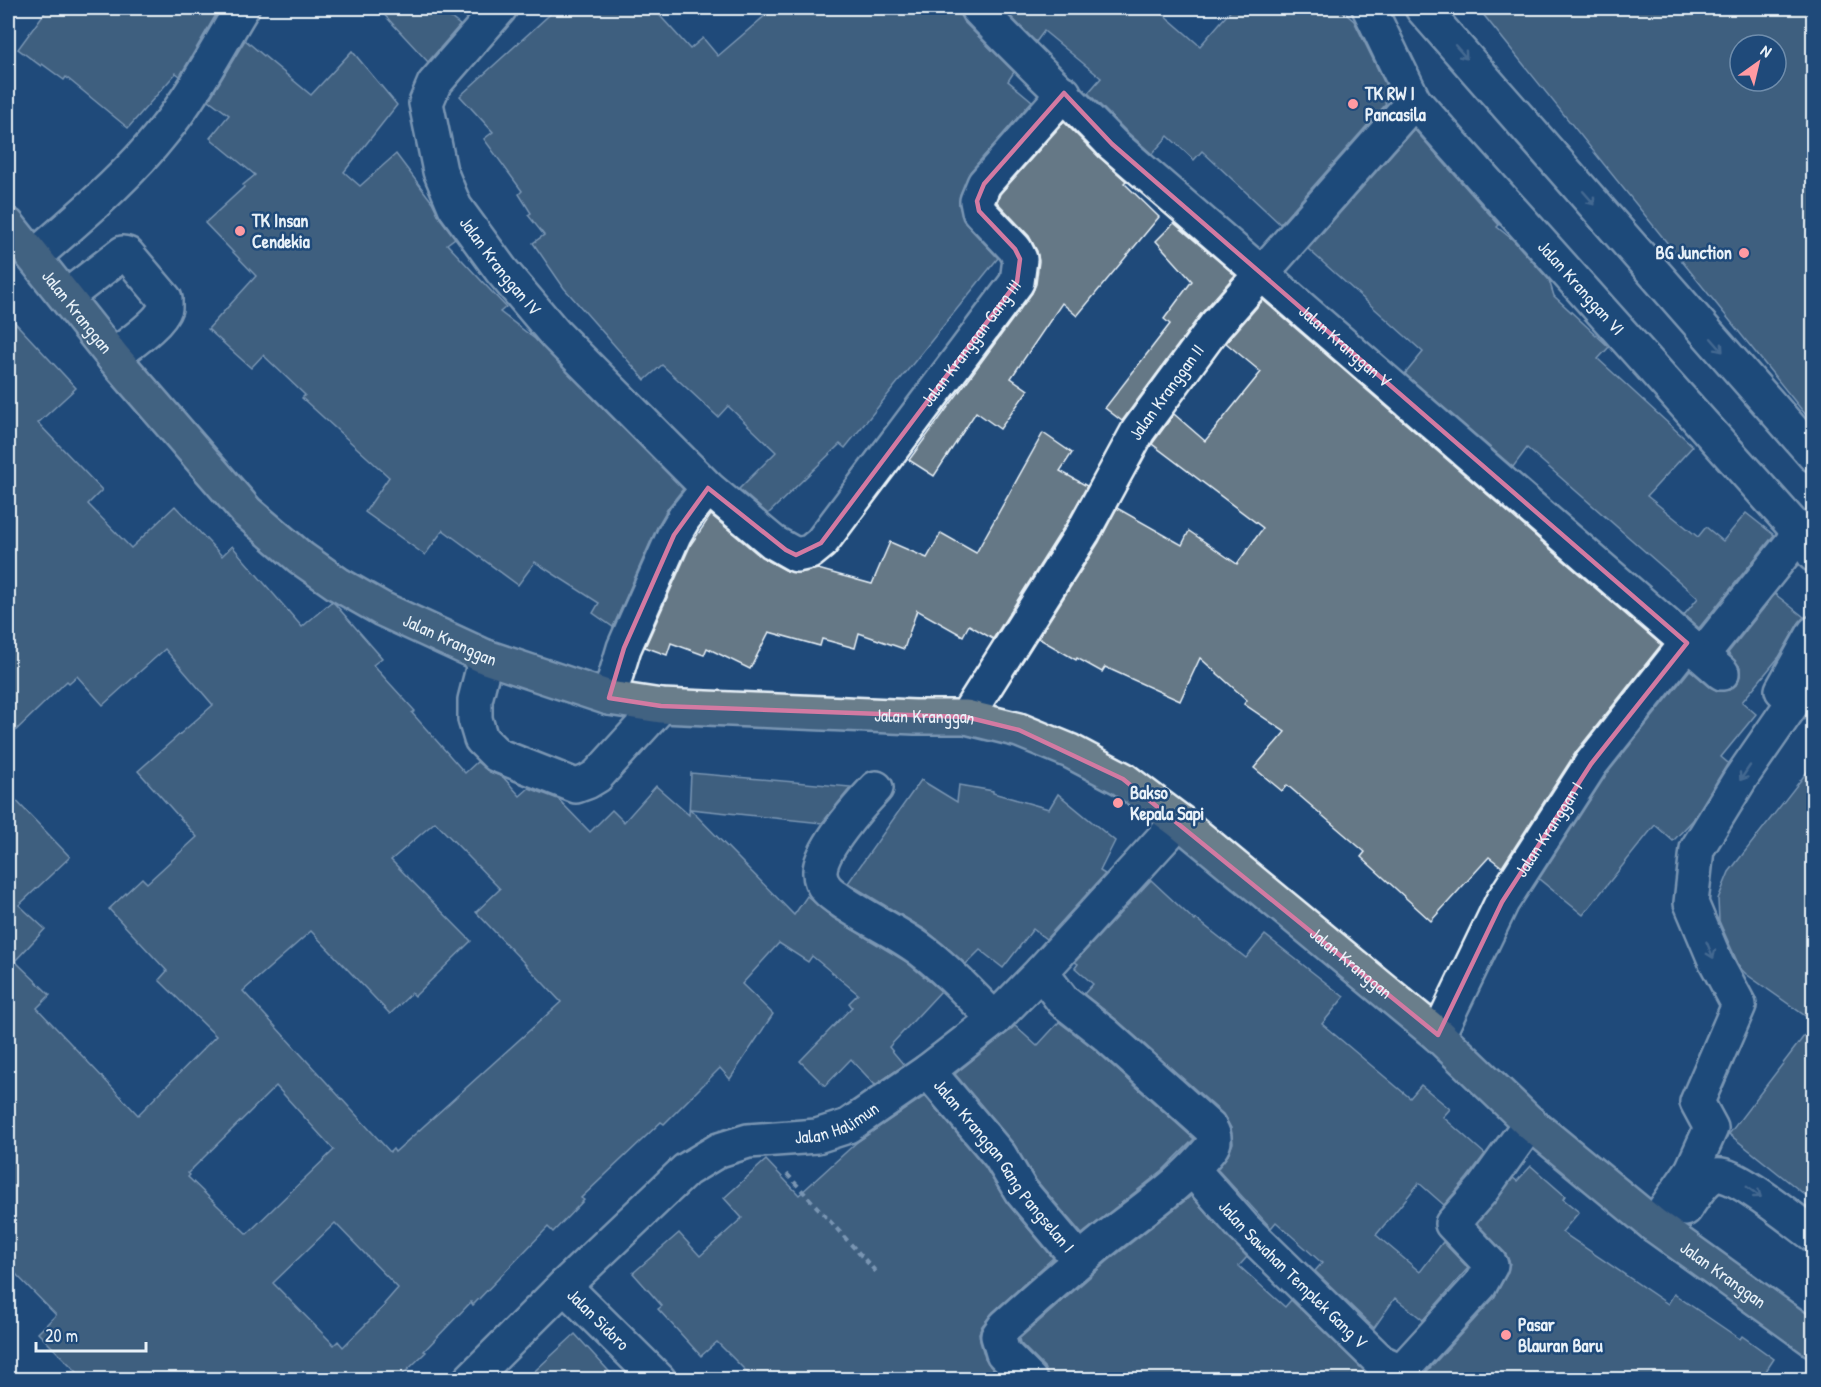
<svg xmlns="http://www.w3.org/2000/svg" width="1821" height="1387" font-family="'Patrick Hand',sans-serif">
	<style>
		.building { fill: #657886; stroke: #e8f1f8; stroke-width: 1.5; fill-rule: evenodd }
		.lines { fill: none; stroke-linecap: round; stroke-linejoin: round }
		.minor-casing { stroke: #e8f1f8; stroke-width: 38 }
		.major-casing { stroke: #e8f1f8; stroke-width: 38 }
		.path { stroke: #e8f1f8; stroke-width: 4; stroke-dasharray: 6 4.5; stroke-linecap: butt }
		.minor { stroke: #1f4a7a; stroke-width: 33 }
		.major { stroke: #6b7e8b; stroke-width: 33 }
		.oneway { stroke: #6f8dac }
		.marked { fill: none; stroke: #d37aa2; stroke-width: 4.5; stroke-linejoin: round }
		.poi-dot { fill: #ff9aa2; stroke: #1f4a7a; stroke-width: 2 }
		.labels { text-anchor: middle; stroke-width: 5; stroke-linejoin: round; paint-order: stroke }
		.poi-label { font-size: 18px; font-weight: bold; fill: #e8f1f8; stroke: #1f4a7a; text-anchor: start }
		.street-label { font-size: 18px; fill: #e8f1f8; stroke: #1f4a7a }
	</style>
	<rect width="100%" height="100%" fill="#1f4a7a"/>
	<filter id="ink" filterUnits="userSpaceOnUse"><feTurbulence type="fractalNoise" baseFrequency=".0167" numOctaves="2"/><feDisplacementMap in="SourceGraphic" scale="12" xChannelSelector="R" yChannelSelector="G"/><feConvolveMatrix kernelMatrix="1 2 1 2 8 2 1 2 1" color-interpolation-filters="sRGB"/></filter>
	<g filter="url(#ink)">
		<g class="building">
			<polygon points="48,8 220,8 180,76 176,73 128,128 66,77 64,80 42,64 41,66 18,49"/>
			<polygon points="378,8 438,8 460,25 428,62"/>
			<polygon points="557,8 653,8 690,49 703,38 718,56 774,8 959,8 959,13 963,21 1014,72 1008,81 1032,101 970,172 960,195 959,205 965,223 998,258 845,448 840,444 768,514 739,489 776,452 728,406 718,417 662,365 645,380 564,288 533,243 544,235 528,215 531,213 519,194 522,191 484,139 493,132 460,96"/>
			<polygon points="1002,8 1156,8 1200,46 1233,8 1339,8 1354,21 1391,96 1385,103 1386,104 1280,224 1202,151 1194,160 1168,136 1152,154 1125,130 1088,93 1101,78 1044,31 1036,42"/>
			<path d="M1478 8H1814V425ZM1740 45H1776V81H1740Z"/>
			<polygon points="245,40 311,95 352,51 397,105 344,172 360,186 396,154 432,202 440,218 455,238 447,244 506,307 500,312 535,339 683,489 668,508 657,527 613,627 593,613 599,603 535,562 518,585 443,530 425,555 365,512 389,477 302,398 305,395 263,355 251,368 208,329 256,276 205,223 244,187 243,185 255,175 210,138 229,115 209,100"/>
			<polygon points="1064,122 1099,157 1126,181 1124,183 1159,217 1077,316 1062,303 1011,378 1028,390 1000,429 976,412 934,476 909,460 1032,293 1036,284 1039,261 1037,251 1029,236 997,202 1000,194"/>
			<polygon points="1414,129 1499,225 1497,227 1513,240 1549,280 1554,296 1609,347 1598,359 1693,446 1647,496 1698,537 1706,527 1723,541 1746,513 1774,535 1699,628 1684,615 1698,598 1527,448 1513,467 1405,374 1423,352 1308,249"/>
			<polygon points="1174,223 1235,275 1200,315 1122,421 1105,408 1170,324 1164,319 1192,281 1156,241"/>
			<polygon points="1263,300 1661,645 1576,752 1502,867 1489,857 1431,921 1361,857 1365,852 1287,785 1282,791 1254,768 1285,732 1244,704 1247,700 1200,658 1180,701 1105,667 1102,672 1077,658 1076,660 1038,638 1099,542 1117,508 1182,545 1189,531 1237,564 1263,528 1152,444 1174,414 1205,441 1261,372 1226,343"/>
			<path d="M8 315 76 388 38 423 102 490 88 504 131 548 175 506 222 556 232 546 302 627 331 602 334 603 382 658 373 665 415 711 412 713 465 773 477 762 490 772 503 777 520 796 529 788 558 799 590 832 612 810 624 822 656 786 689 815 691 773 851 787 822 823 690 809 794 915 807 896 833 918 905 961 941 991 889 1047 904 1065 875 1085 851 1059 825 1086 800 1061 852 1007 849 1003 858 994 812 956 808 962 779 943 742 984 773 1014 730 1079 720 1068 664 1124 661 1122 581 1198 584 1200 553 1232 548 1227 473 1305 471 1302 424 1351 426 1352 397 1380H85L38 1333 56 1315 8 1266V792L70 857 19 905 45 929 15 961 50 995 37 1008 138 1115 216 1036 159 980 167 971 109 909 142 878 147 883 197 837 138 771 213 705 165 649 103 705 77 676 69 683 67 681 8 738ZM435 822 500 889 476 912 561 1002 395 1152 393 1149 390 1152 243 991 311 931 390 1014 412 993 415 996 471 941 391 860ZM276 1086 334 1150 247 1234 188 1177 190 1175 188 1173ZM335 1223 398 1288 384 1304 385 1305 343 1347 338 1341 334 1345 273 1283Z"/>
			<polygon points="1043,433 1072,453 1060,471 1087,486 1067,522 993,639 969,625 963,636 917,610 904,649 859,633 855,648 822,639 820,646 769,632 750,669 707,648 704,655 671,643 667,655 645,647 691,544 711,515 761,557 787,571 800,573 818,569 872,584 890,542 927,558 941,533 976,553"/>
			<polygon points="1775,594 1804,617 1798,624 1779,657 1742,702 1756,714 1721,757 1728,763 1693,820 1673,841 1655,825 1583,915 1539,879 1606,775 1690,670 1710,687 1718,691 1729,690 1736,685 1740,676 1740,667 1728,653"/>
			<polygon points="1814,763 1814,1022 1746,974 1740,968 1719,921 1718,899 1729,872"/>
			<polygon points="921,780 957,802 959,785 993,791 993,793 1049,809 1058,794 1115,841 1100,871 1105,874 1046,939 1033,929 1003,968 980,950 966,964 926,930 848,883"/>
			<polygon points="1151,880 1195,921 1196,919 1246,958 1265,935 1344,997 1322,1024 1410,1098 1421,1085 1450,1109 1443,1117 1485,1154 1467,1178 1444,1205 1419,1183 1376,1235 1420,1272 1443,1242 1468,1268 1423,1320 1395,1298 1374,1328 1315,1271 1322,1263 1276,1222 1271,1228 1217,1169 1228,1155 1233,1143 1231,1128 1223,1114 1117,1020 1084,994 1093,984 1075,968 1078,964 1075,962"/>
			<polygon points="1059,1022 1093,1048 1194,1139 1163,1170 1082,1234 1036,1180 1014,1144 955,1074 1015,1026 1037,1046"/>
			<polygon points="1814,1023 1814,1202 1729,1134"/>
			<polygon points="925,1096 985,1167 1007,1203 1053,1258 993,1312 982,1326 979,1333 980,1341 985,1358 990,1366 1003,1380 755,1380 717,1342 701,1356 658,1309 662,1306 633,1273 679,1233 700,1256 742,1218 724,1198 766,1160 799,1195 857,1142"/>
			<polygon points="1531,1166 1565,1196 1563,1199 1579,1212 1562,1232 1668,1304 1674,1294 1740,1339 1742,1336 1774,1359 1760,1380 1419,1380 1494,1298 1507,1274 1510,1263 1505,1253 1477,1224 1513,1178 1517,1181"/>
			<polygon points="1191,1196 1247,1257 1239,1266 1285,1307 1291,1300 1374,1380 1048,1380 1044,1367 1020,1343 1019,1339 1108,1261"/>
			<polygon points="575,1334 617,1380 525,1380"/>
		</g>
		<g class="lines">
			<defs>
				<g id="minor">
					<path id="s1" d="M500 8 434 84 426 103 440 171 455 207 501 270 556 335 708 488 773 542 796 555 810 552 821 543 1017 282 1020 259 1015 249 979 211 977 201 984 184 1064 93"/>
					<path id="s2" d="M977 8C1021 55 1068 98 1112 144L1722 673"/>
					<path id="s3" d="M1369 8 1414 101 1800 533 1814 555"/>
					<polyline points="1422,8 1814,455"/>
					<path d="M34 257C78 218 126 179 163 132 194 94 217 49 242 8"/>
					<path d="M66 297 123 253 127 254 165 299C165 302 165 305 165 308 160 324 126 346 113 357"/>
					<polyline points="1702,655 1800,533"/>
					<polyline points="486,657 475,700 475,719 481,739 497,755 576,786 587,782 597,776 661,706"/>
					<polyline points="1782,690 1814,633"/>
					<polyline points="609,698 624,648 674,535 684,518 708,488"/>
					<path id="s4" d="M966 717 1083 532 1138 431 1215 326 1414 101"/>
					<path d="M876 788C860 805 821 848 820 871 819 886 831 894 843 902 869 920 900 933 925 953 950 972 972 997 995 1019"/>
					<path id="s5" d="M1438 1035 1502 902 1591 764 1687 643"/>
					<path id="s6" d="M928 1071 1000 1156 1021 1191 1079 1260"/>
					<path id="s7" d="M1192 1169 1243 1227 1381 1362 1397 1369 1405 1367 1480 1285 1491 1265 1452 1224 1482 1190 1530 1123"/>
					<path d="M1685 1209C1693 1198 1703 1179 1716 1175 1733 1170 1797 1223 1814 1235"/>
					<polyline points="1654,1225 1692,1170 1711,1128 1697,1102 1739,1005 1715,960 1691,903 1697,849 1740,779 1814,672"/>
					<path id="s8" d="M564 1286 659 1380"/>
					<path id="s9" d="M470 1380 564 1286 686 1170 719 1150 748 1141 817 1136 848 1126 928 1071 995 1019 1041 972 1179 821"/>
					<path d="M1030 1380 1003 1353 998 1336 1005 1326C1039 1296 1073 1265 1109 1236 1142 1210 1184 1182 1210 1149 1216 1142 1215 1136 1210 1128L1105 1034 1063 1001 1041 972"/>
				</g>
				<g id="major">
					<path id="s10" d="M8 225 113 357 247 512 301 558 338 584 382 609 486 657 609 698 661 706 915 717H966L1019 730 1070 751 1123 779 1179 821 1438 1035 1530 1123 1654 1225 1814 1340"/>
				</g>
			</defs>
			<use href="#minor" class="minor-casing"/>
			<use href="#major" class="major-casing"/>
			<polyline class="path" points="787,1174 877,1273"/>
			<use href="#minor" class="minor"/>
			<use href="#major" class="major"/>
		</g>
		<defs><path id="oneway-shaft" d="M-6 0H5M1.5-3L5.5 0L1.5 3" fill="none" stroke-width="1.6" stroke-linecap="round" stroke-linejoin="round" transform="scale(1.5)"/></defs>
		<g class="oneway">
			<use href="#oneway-shaft" transform="translate(1461 52) rotate(49)"/>
			<use href="#oneway-shaft" transform="translate(1589 198) rotate(49)"/>
			<use href="#oneway-shaft" transform="translate(1717 345) rotate(49)"/>
			<use href="#oneway-shaft" transform="translate(1745 773) rotate(124)"/>
			<use href="#oneway-shaft" transform="translate(1710 950) rotate(67)"/>
			<use href="#oneway-shaft" transform="translate(1754 1192) rotate(36)"/>
		</g>
	</g>
	<path d="M0 0H1821V1387H0ZM1064 93 1112 144 1687 643 1591 764 1502 902 1438 1035 1123 779 1019 730 966 717 661 706 609 698 624 648 674 535 708 488 786 550 796 555 821 543 1017 282 1020 259 1015 249 979 211 977 201 984 184Z" fill="#1f4a7a" fill-opacity=".55" fill-rule="evenodd"/>
	<path class="marked" d="M1064 93 1112 144 1687 643 1591 764 1502 902 1438 1035 1123 779 1019 730 966 717 661 706 609 698 624 648 674 535 708 488 786 550 796 555 821 543 1017 282 1020 259 1015 249 979 211 977 201 984 184Z"/>
	<g class="poi-dot">
		<circle cx="1353" cy="104" r="6"/>
		<circle cx="240" cy="231" r="6"/>
		<circle cx="1744" cy="253" r="6"/>
		<circle cx="1118" cy="803" r="6"/>
		<circle cx="1506" cy="1335" r="6"/>
	</g>
	<g class="labels">
		<g class="poi-label">
			<text x="1365" y="100">TK RW I<tspan x="1365" dy="21">Pancasila</tspan></text>
			<text x="252" y="227">TK Insan<tspan x="252" dy="21">Cendekia</tspan></text>
			<text x="1732" y="259" text-anchor="end">BG Junction</text>
			<text x="1130" y="799">Bakso<tspan x="1130" dy="21">Kepala Sapi</tspan></text>
			<text x="1518" y="1331">Pasar<tspan x="1518" dy="21">Blauran Baru</tspan></text>
		</g>
		<g class="street-label">
			<text dy="6" stroke="none"><textPath href="#s1" startOffset="304">Jalan Kranggan IV</textPath></text>
			<text dy="6" stroke="none"><textPath href="#s3" startOffset="354">Jalan Kranggan VI</textPath></text>
			<text dy="6" stroke="none"><textPath href="#s10" startOffset="111">Jalan Kranggan</textPath></text>
			<text dy="6" stroke="none"><textPath href="#s1" startOffset="998">Jalan Kranggan Gang III</textPath></text>
			<text dy="6" stroke="none"><textPath href="#s2" startOffset="500">Jalan Kranggan V</textPath></text>
			<text dy="6" stroke="none"><textPath href="#s4" startOffset="382">Jalan Kranggan II</textPath></text>
			<text dy="6" stroke="none"><textPath href="#s10" startOffset="615">Jalan Kranggan</textPath></text>
			<text dy="6" stroke="none"><textPath href="#s10" startOffset="1101">Jalan Kranggan</textPath></text>
			<text dy="6" stroke="none"><textPath href="#s5" startOffset="234">Jalan Kranggan I</textPath></text>
			<text dy="6" stroke="none"><textPath href="#s10" startOffset="1605">Jalan Kranggan</textPath></text>
			<text dy="6" stroke="none"><textPath href="#s9" startOffset="462">Jalan Halimun</textPath></text>
			<text dy="6" stroke="none"><textPath href="#s6" startOffset="122">Jalan Kranggan Gang Pangselan I</textPath></text>
			<text dy="6" stroke="none"><textPath href="#s7" startOffset="146">Jalan Sawahan Templek Gang V</textPath></text>
			<text dy="6" stroke="none"><textPath href="#s10" startOffset="2091">Jalan Kranggan</textPath></text>
			<text dy="6" stroke="none"><textPath href="#s8" startOffset="48">Jalan Sidoro</textPath></text>
		</g>
	</g>
	<rect width="1821" height="1387" fill="none" stroke="#1f4a7a" stroke-width="30"/>
	<rect x="15" y="15" width="1791" height="1357" fill="none" stroke="#e8f1f8" stroke-width="2" filter="url(#ink)"/>
	<g transform="translate(1758 63) rotate(34)"><circle r="28" fill="#1f4a7a" stroke="#6f8dac" stroke-width="1.5"/>
	<path d="M0-4.5L10 22L0 15L-10 22Z" fill="#ff9aa2"/>
	<text y="-9" font-size="16" font-weight="bold" text-anchor="middle" fill="#e8f1f8">N</text>
	</g>
	<path d="M36 1342v9h110v-9" fill="none" stroke="#e8f1f8" stroke-width="3"/>
	<text x="45" y="1342" font-size="18" fill="#e8f1f8" stroke="#1f4a7a" stroke-width="4.5" paint-order="stroke">20 m</text>
</svg>
